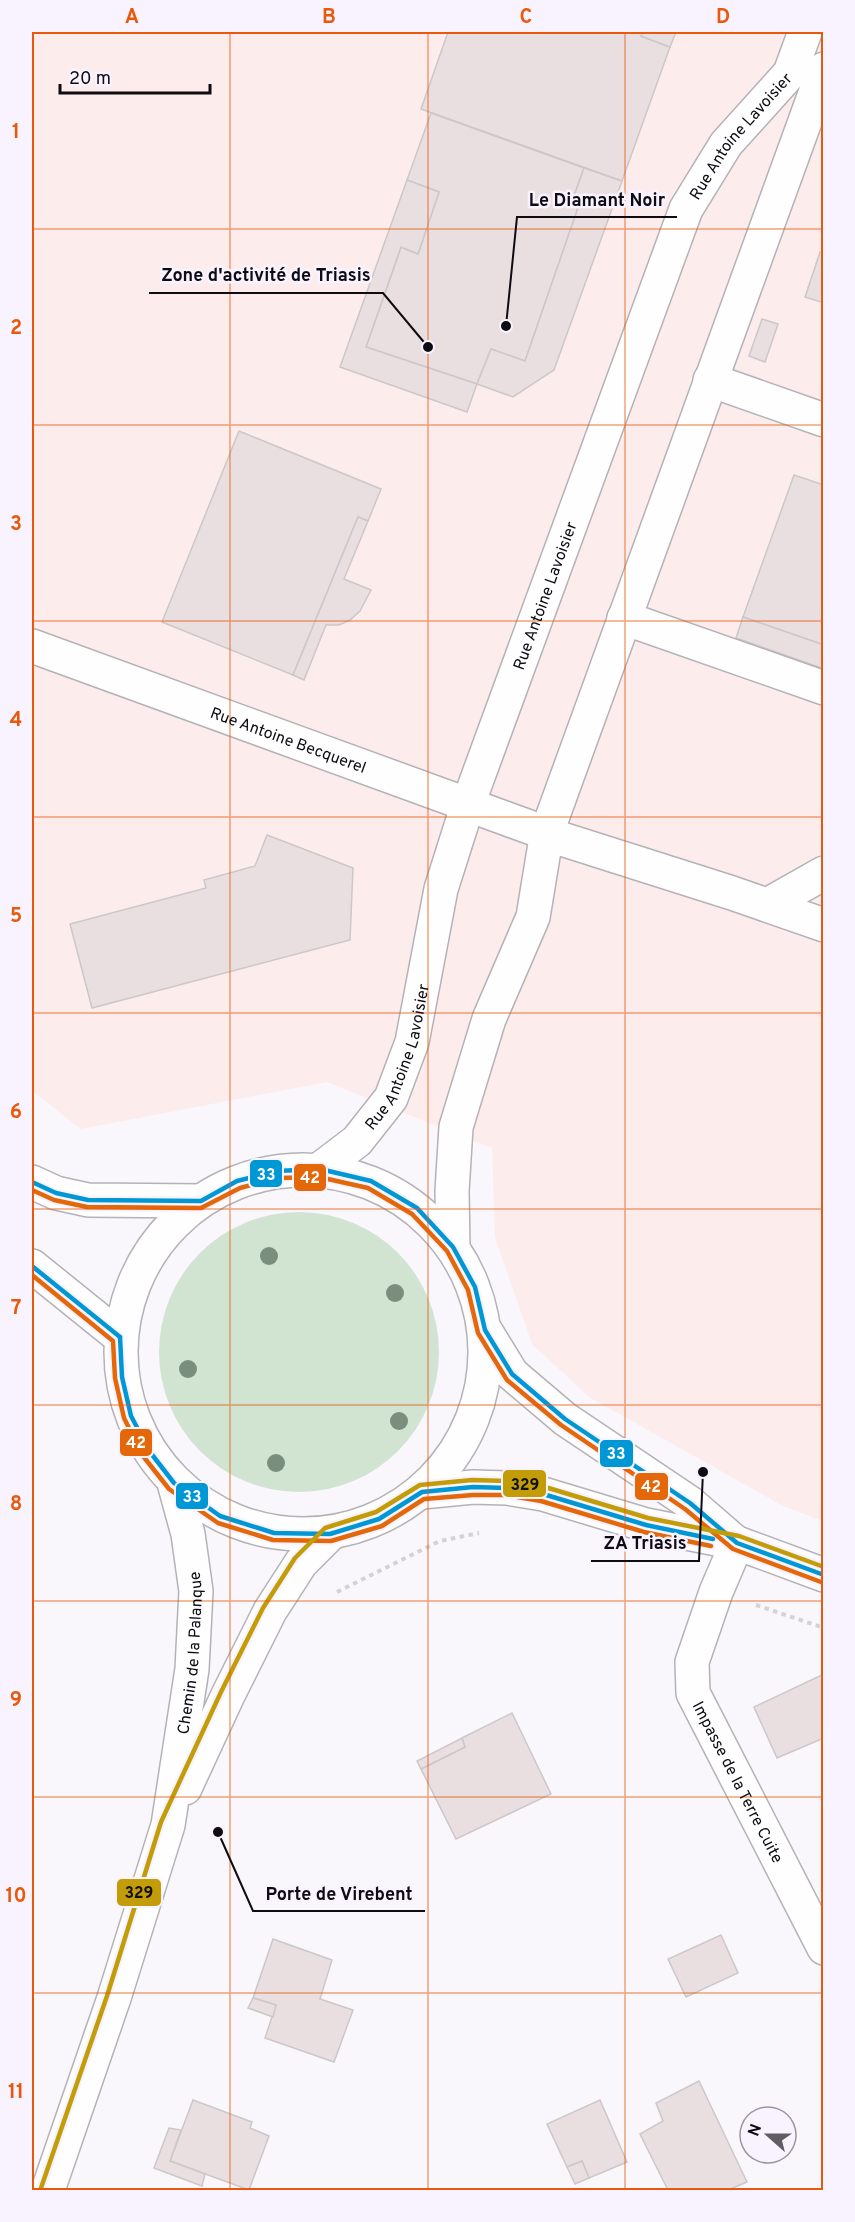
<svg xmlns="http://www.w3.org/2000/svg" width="855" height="2222" font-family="Overpass,sans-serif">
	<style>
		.commercial { fill: #fcedec }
		.green { fill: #d1e4d2 }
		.building { fill: #e9dfe0; stroke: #ccc7c8; stroke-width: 1.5 }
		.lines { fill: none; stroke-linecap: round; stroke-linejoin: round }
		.minor-casing { stroke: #b4b2b7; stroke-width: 36 }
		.path { stroke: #d4d2d5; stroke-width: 4; stroke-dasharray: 4.5 4.5; stroke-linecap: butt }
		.minor { stroke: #fefeff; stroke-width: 33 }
		.bus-1-casing { stroke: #f8f3ff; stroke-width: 9 }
		.bus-2-casing { stroke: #f8f3ff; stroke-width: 9 }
		.bus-3-casing { stroke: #f8f3ff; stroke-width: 9 }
		.bus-1 { stroke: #0098d4; stroke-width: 4.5 }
		.bus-2 { stroke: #e46809; stroke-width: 4.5 }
		.bus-3 { stroke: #c39d08; stroke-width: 4.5 }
		.tree { fill: #798e7c }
		.grid { fill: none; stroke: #e8590c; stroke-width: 1.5; stroke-opacity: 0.55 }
		.labels { text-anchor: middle; stroke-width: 5; stroke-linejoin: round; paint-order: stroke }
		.street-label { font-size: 16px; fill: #0e0b12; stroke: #f8f3ff }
		.leader { fill: none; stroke: #0e0b12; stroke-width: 2 }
		.callout-dot { fill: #0e0b12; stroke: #f8f3ff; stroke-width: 2 }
		.callout-label { font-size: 18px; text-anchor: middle; font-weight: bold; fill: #0e0b12; stroke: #f8f3ff; stroke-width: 5; stroke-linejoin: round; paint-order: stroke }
		.line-badge { stroke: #f8f3ff; stroke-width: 2 }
		.badge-label { font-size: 16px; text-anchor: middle; font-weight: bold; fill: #fff }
		.pale-badge-label { font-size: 16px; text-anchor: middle; font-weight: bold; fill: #111 }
		.neatline { fill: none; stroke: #e8590c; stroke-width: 2 }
		.grid-label { font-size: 20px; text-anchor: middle; font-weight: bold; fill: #e8590c }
	</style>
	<rect width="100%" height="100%" fill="#f9f6fc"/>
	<polygon class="commercial" points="32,32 823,32 823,1521 783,1506 589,1397 532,1344 495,1237 492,1148 327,1082 81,1129 32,1091"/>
	<circle class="green" cx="299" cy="1352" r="140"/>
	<g class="building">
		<polygon points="448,32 643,32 641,36 670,47 622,181 421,109"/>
		<polygon points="643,32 676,32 670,47 641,36"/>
		<polygon points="431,113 584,168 573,199 580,202 525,361 491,349 477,384 366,347 401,247 418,254 439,192 407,180"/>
		<polygon points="584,168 622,181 554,370 513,397 477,384 491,349 525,361 580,202 573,199"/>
		<polygon points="407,180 439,192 418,254 401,247 366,347 477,384 467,412 340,367"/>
		<polygon points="820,252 824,253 824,303 805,297"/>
		<polygon points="762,319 778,324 765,362 749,356"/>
		<polygon points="239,431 381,489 368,521 358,517 293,675 162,622"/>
		<polygon points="794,475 824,485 824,645 743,617"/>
		<polygon points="358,517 368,521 344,579 371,590 360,611 350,620 339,625 326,625 304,680 293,675"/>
		<polygon points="743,617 824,645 824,669 736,638"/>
		<polygon points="267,835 353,868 350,940 92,1008 70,924 206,888 204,880 255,866"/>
		<polygon points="824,1674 824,1738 777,1758 754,1707"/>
		<polygon points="512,1713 551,1794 456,1839 421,1769 465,1747 462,1738"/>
		<polygon points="462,1738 465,1747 421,1769 417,1761"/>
		<polygon points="721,1935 738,1973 686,1997 668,1959"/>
		<polygon points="273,1939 332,1960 320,1999 353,2010 334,2062 265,2038 276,2005 253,1998"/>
		<polygon points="253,1998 276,2005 273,2017 248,2008"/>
		<polygon points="699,2081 747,2182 728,2190 668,2190 640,2134 663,2121 656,2103"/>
		<polygon points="193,2100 252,2122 250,2128 269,2136 249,2190 170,2161"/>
		<polygon points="600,2100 627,2162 589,2178 582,2161 567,2167 547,2124"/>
		<polygon points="169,2128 181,2130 170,2161 205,2174 202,2186 154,2168"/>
		<polygon points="582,2161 589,2178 575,2184 567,2167"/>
	</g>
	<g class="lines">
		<defs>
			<g id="minor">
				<polyline points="710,380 824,420"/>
				<polyline points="624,618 824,688"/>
				<path id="s1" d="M32 646 565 840 732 893 824 925"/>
				<polyline points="767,905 824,873"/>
				<path id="s2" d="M320 1169 357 1141 391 1098 412 1042 441 889 468 804 686 209 726 144 790 73 805 32"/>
				<circle cx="303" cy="1352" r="182"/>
				<polyline points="32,1182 56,1193 88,1200 201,1201"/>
				<polyline points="453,1247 452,1191 456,1127 489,1019 533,917 547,832 824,69"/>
				<polyline points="32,1266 120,1337"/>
				<polyline points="485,1330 512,1374 565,1419 690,1503 735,1542"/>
				<polyline points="422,1492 473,1487 507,1488 543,1494 646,1525 737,1543 824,1575"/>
				<path id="s3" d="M737 1543 716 1592 692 1662 693 1693 824 1948"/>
				<polyline points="185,1788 228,1695 270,1611 301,1563 330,1534"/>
				<path id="s4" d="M48 2190 114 1998 168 1825 192 1669 196 1591 188 1534 174 1483"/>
			</g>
		</defs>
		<use href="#minor" class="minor-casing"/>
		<g class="path">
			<polyline points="337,1592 440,1541 479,1533"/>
			<polyline points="756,1605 824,1628"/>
		</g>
		<use href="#minor" class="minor"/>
		<defs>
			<g id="bus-1">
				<polyline points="32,1182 56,1193 88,1200 201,1201 237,1181 277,1171 320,1169 371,1181 417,1208 453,1247 475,1287 485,1330 512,1374 565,1419 690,1503 737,1543 824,1575"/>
				<polyline points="32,1266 120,1337"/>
				<polyline points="120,1337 122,1377 131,1416 150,1452 174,1483 220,1516 274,1533 330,1534 379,1519 422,1492 473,1487 507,1488 543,1494 646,1525 713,1539"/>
			</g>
			<g id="bus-2">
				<polyline points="32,1190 54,1200 87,1207 201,1208 240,1188 278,1178 319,1177 368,1188 412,1214 447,1251 468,1290 478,1333 507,1380 561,1425 685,1509 733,1549 821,1582"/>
				<polyline points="32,1275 113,1341 115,1378 124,1418 143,1456 169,1489 218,1523 273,1540 331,1541 382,1526 424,1499 473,1495 506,1495 541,1501 644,1532 711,1546"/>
			</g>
			<polyline id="bus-3" points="41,2188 107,1996 161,1822 221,1692 263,1608 295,1558 325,1528 376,1512 420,1485 472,1480 507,1481 545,1487 648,1518 739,1536 824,1567"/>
		</defs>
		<use href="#bus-1" class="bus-1-casing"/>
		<use href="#bus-2" class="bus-2-casing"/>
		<use href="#bus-3" class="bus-3-casing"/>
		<use href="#bus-1" class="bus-1"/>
		<use href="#bus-2" class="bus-2"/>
		<use href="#bus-3" class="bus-3"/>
	</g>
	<g class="tree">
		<circle cx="269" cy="1256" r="9"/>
		<circle cx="395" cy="1293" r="9"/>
		<circle cx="188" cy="1369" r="9"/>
		<circle cx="399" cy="1421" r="9"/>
		<circle cx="276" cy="1463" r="9"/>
	</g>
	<path class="grid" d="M230 32V2190M428 32V2190M625 32V2190M32 229H824M32 425H824M32 621H824M32 817H824M32 1013H824M32 1209H824M32 1405H824M32 1601H824M32 1797H824M32 1993H824"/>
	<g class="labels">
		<g class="street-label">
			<text dy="6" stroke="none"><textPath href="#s2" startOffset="1131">Rue Antoine Lavoisier</textPath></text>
			<text dy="6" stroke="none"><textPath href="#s2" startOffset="628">Rue Antoine Lavoisier</textPath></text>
			<text dy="6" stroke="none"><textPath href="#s1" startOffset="273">Rue Antoine Becquerel</textPath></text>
			<text dy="6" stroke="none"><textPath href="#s2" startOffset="142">Rue Antoine Lavoisier</textPath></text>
			<text dy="6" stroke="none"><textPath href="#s4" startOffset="558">Chemin de la Palanque</textPath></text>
			<text dy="6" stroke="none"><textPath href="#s3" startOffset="258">Impasse de la Terre Cuite</textPath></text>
		</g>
	</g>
	<path class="leader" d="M506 326L517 217H677M428 347L383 293H149M703 1472L699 1561H591M218 1832L253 1911H425"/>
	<g class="callout-dot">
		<circle cx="506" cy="326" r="6"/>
		<circle cx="428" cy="347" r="6"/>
		<circle cx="703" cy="1472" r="6"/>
		<circle cx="218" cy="1832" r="6"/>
	</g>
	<g class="callout-label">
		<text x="597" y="206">Le Diamant Noir</text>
		<text x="266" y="281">Zone d'activité de Triasis</text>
		<text x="645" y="1549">ZA Triasis</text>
		<text x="339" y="1900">Porte de Virebent</text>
	</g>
	<g class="line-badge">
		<rect x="249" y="1159" width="34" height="29" rx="6" fill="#0098d4"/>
		<rect x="293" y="1163" width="34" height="29" rx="6" fill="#e46809"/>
		<rect x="119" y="1428" width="34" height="29" rx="6" fill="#e46809"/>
		<rect x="599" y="1439" width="35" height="29" rx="6" fill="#0098d4"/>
		<rect x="502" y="1469" width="45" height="29" rx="6" fill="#c39d08"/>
		<rect x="634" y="1472" width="35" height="29" rx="6" fill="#e46809"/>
		<rect x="175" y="1482" width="34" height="28" rx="6" fill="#0098d4"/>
		<rect x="116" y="1878" width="46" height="29" rx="6" fill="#c39d08"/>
	</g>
	<g class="badge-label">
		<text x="266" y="1180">33</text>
		<text x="310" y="1183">42</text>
		<text x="136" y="1448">42</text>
		<text x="616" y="1459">33</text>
		<text x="651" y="1492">42</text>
		<text x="192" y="1502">33</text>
	</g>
	<g class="pale-badge-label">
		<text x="525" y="1490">329</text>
		<text x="139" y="1898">329</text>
	</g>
	<rect width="855" height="2222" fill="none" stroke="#f8f3ff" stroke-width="66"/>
	<g transform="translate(768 2135) rotate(291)"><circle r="28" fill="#f8f3ff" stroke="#9a96a0" stroke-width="1.5"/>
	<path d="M0-4.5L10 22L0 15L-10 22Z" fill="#605d64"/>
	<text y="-9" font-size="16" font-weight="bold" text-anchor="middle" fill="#0e0b12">N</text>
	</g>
	<path d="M60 84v9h150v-9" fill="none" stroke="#0e0b12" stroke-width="3"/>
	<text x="69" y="84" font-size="18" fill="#0e0b12" stroke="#f8f3ff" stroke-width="4.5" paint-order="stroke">20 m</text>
	<rect x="33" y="33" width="789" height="2156" class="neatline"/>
	<g class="grid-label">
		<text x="132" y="23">A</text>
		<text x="329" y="23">B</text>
		<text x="526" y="23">C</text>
		<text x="723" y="23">D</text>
		<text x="16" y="138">1</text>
		<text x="16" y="334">2</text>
		<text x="16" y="530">3</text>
		<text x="16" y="726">4</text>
		<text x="16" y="922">5</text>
		<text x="16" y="1118">6</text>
		<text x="16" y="1314">7</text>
		<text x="16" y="1510">8</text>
		<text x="16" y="1706">9</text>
		<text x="16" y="1902">10</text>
		<text x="16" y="2098">11</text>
	</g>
</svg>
